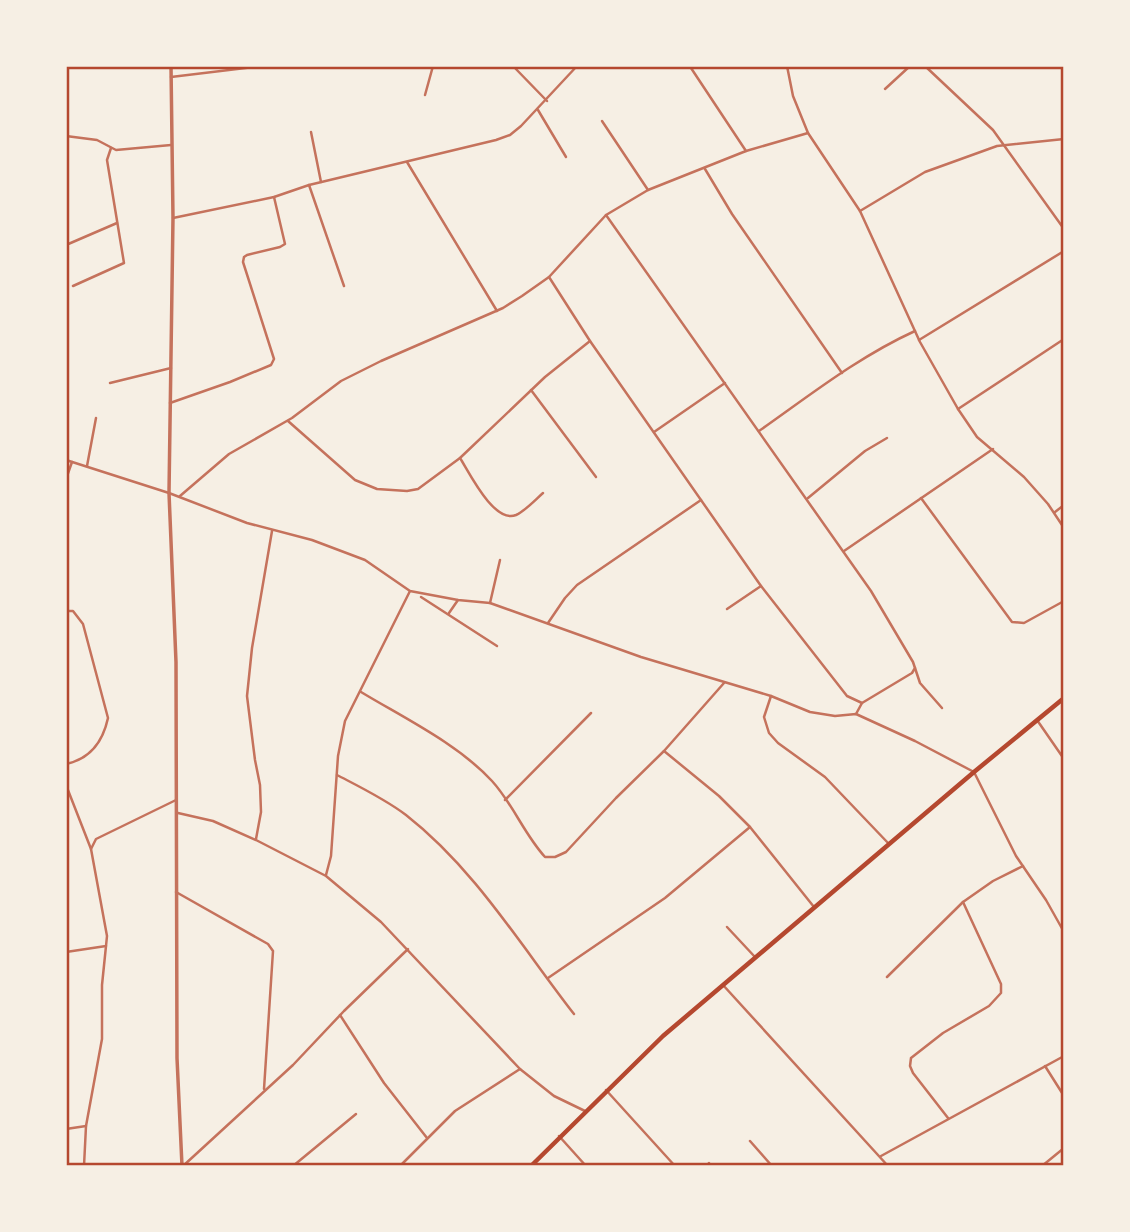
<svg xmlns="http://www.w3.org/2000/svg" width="1130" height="1232" font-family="Poppins,sans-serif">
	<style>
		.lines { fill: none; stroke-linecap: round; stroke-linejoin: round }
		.minor { stroke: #c5725c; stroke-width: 2.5 }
		.tertiary { stroke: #c5725c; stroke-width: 3.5 }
		.secondary { stroke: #b5482f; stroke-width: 4.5 }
		.neatline { fill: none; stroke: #b5482f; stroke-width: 2.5 }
	</style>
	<rect width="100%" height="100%" fill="#f6efe4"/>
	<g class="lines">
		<g class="minor">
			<polyline points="513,66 547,101"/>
			<polyline points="787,66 793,96 808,133 860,211 920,342 958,409 977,437 1024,477 1048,504 1064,528"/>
			<polyline points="925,66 993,130 1064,229"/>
			<polyline points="691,68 746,151"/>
			<polyline points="171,77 262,66"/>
			<polyline points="885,89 910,66"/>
			<polyline points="425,95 433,66"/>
			<polyline points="538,110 566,157"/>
			<polyline points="602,121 648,190"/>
			<polyline points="311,132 321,182"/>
			<polyline points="66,136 97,140 116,150 171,145"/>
			<polyline points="407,162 497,311"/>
			<polyline points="705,169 732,214 842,373"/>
			<polyline points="309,185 344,286"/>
			<polyline points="860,211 925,172 997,146 1064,139"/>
			<polyline points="606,215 871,591 913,662 915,668 912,673 862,703 856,714"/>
			<polyline points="173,218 274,197 309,185 496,140 510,135 521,126 577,66"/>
			<polyline points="66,245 117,223"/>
			<polyline points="549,277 590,341 761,586 847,696 862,703"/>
			<polyline points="73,286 124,263 107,160 111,148"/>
			<polyline points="919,340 1064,251"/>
			<polyline points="110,383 171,368"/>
			<polyline points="531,390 596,477"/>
			<polyline points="170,403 230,382 271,365 274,359 243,262 244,257 247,255 280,247 285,244 274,197"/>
			<polyline points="958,409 1064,339"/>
			<polyline points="288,421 355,480 377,489 407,491 418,489 460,458 545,377 590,341"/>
			<path d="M759 431C809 396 858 357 915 331"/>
			<polyline points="654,432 725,383"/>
			<path d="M460 458C469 472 494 524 516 515 525 511 535 500 543 493"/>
			<polyline points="66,460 169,493 247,523 312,540 365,560 410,591 458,600 490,603 641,657 771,696 810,712 835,716 856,714 915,741 974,772 1016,856 1046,900 1064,932"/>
			<polyline points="87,466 96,418"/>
			<polyline points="66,479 72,462"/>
			<polyline points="180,496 229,454 292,418 341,381 381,361 503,308 522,296 549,277 606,215 648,190 746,151 808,133"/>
			<polyline points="808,498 865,451 887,438"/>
			<polyline points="921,498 1012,622 1024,623 1064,601"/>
			<polyline points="1055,512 1064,505"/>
			<polyline points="844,551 993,449"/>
			<polyline points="421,597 497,646"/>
			<polyline points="490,603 500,560"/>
			<polyline points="727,609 761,586"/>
			<path d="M66 611H73L83 624 108 718C103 741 90 759 66 764"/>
			<polyline points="449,613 458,600"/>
			<polyline points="548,623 565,598 577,585 701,500"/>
			<polyline points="915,668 920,683 942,708"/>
			<path d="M361 692C404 718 458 744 492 781 513 804 524 834 545 857H555L566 852 616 798 664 751 724 683"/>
			<polyline points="771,696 764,717 769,733 778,743 825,777 889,844"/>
			<polyline points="1037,720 1064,759"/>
			<polyline points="664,751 719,796 750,827 814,907"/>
			<path d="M337 775C360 787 385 799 406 815 475 869 521 946 574 1014"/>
			<polyline points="66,785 91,849"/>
			<polyline points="505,800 591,713"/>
			<polyline points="178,813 213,821 256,840 326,876 381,922 520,1069 554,1096 585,1111"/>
			<polyline points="256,839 261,812 260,785 255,760 247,696 252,648 272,531"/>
			<polyline points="326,875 331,856 338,756 345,721 410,591"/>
			<polyline points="176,892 268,944 273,951 264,1089"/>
			<polyline points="727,927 755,957"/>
			<polyline points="66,952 106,946 107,936 91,849 96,839 176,800"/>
			<polyline points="887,977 963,902 993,881 1023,866"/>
			<polyline points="548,978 665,898 750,827"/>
			<polyline points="723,985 888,1166"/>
			<polyline points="340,1015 384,1083 427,1138"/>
			<polyline points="1045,1066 1064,1096"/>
			<polyline points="606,1090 675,1166"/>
			<polyline points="948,1118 913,1073 910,1066 911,1058 943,1033 989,1006 1001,993 1001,984 963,902"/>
			<polyline points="66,1129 86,1126"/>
			<polyline points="559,1136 586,1166"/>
			<polyline points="750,1141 772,1166"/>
			<polyline points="881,1156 1064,1056"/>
			<polyline points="84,1166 86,1126 102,1039 102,985 106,946"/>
			<polyline points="183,1166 293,1065 344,1011 408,949"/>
			<polyline points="293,1166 356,1114"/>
			<polyline points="400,1166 455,1111 520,1069"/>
			<polyline points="707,1166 709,1163"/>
			<polyline points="1042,1166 1064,1148"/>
		</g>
		<polyline class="tertiary" points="171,66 173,218 169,493 176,662 177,1058 182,1166"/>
		<polyline class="secondary" points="531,1166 663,1036 974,772 1064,698"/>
	</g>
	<rect width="1130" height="1232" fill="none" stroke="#f6efe4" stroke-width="136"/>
	<rect x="68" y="68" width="994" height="1096" class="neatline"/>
</svg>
